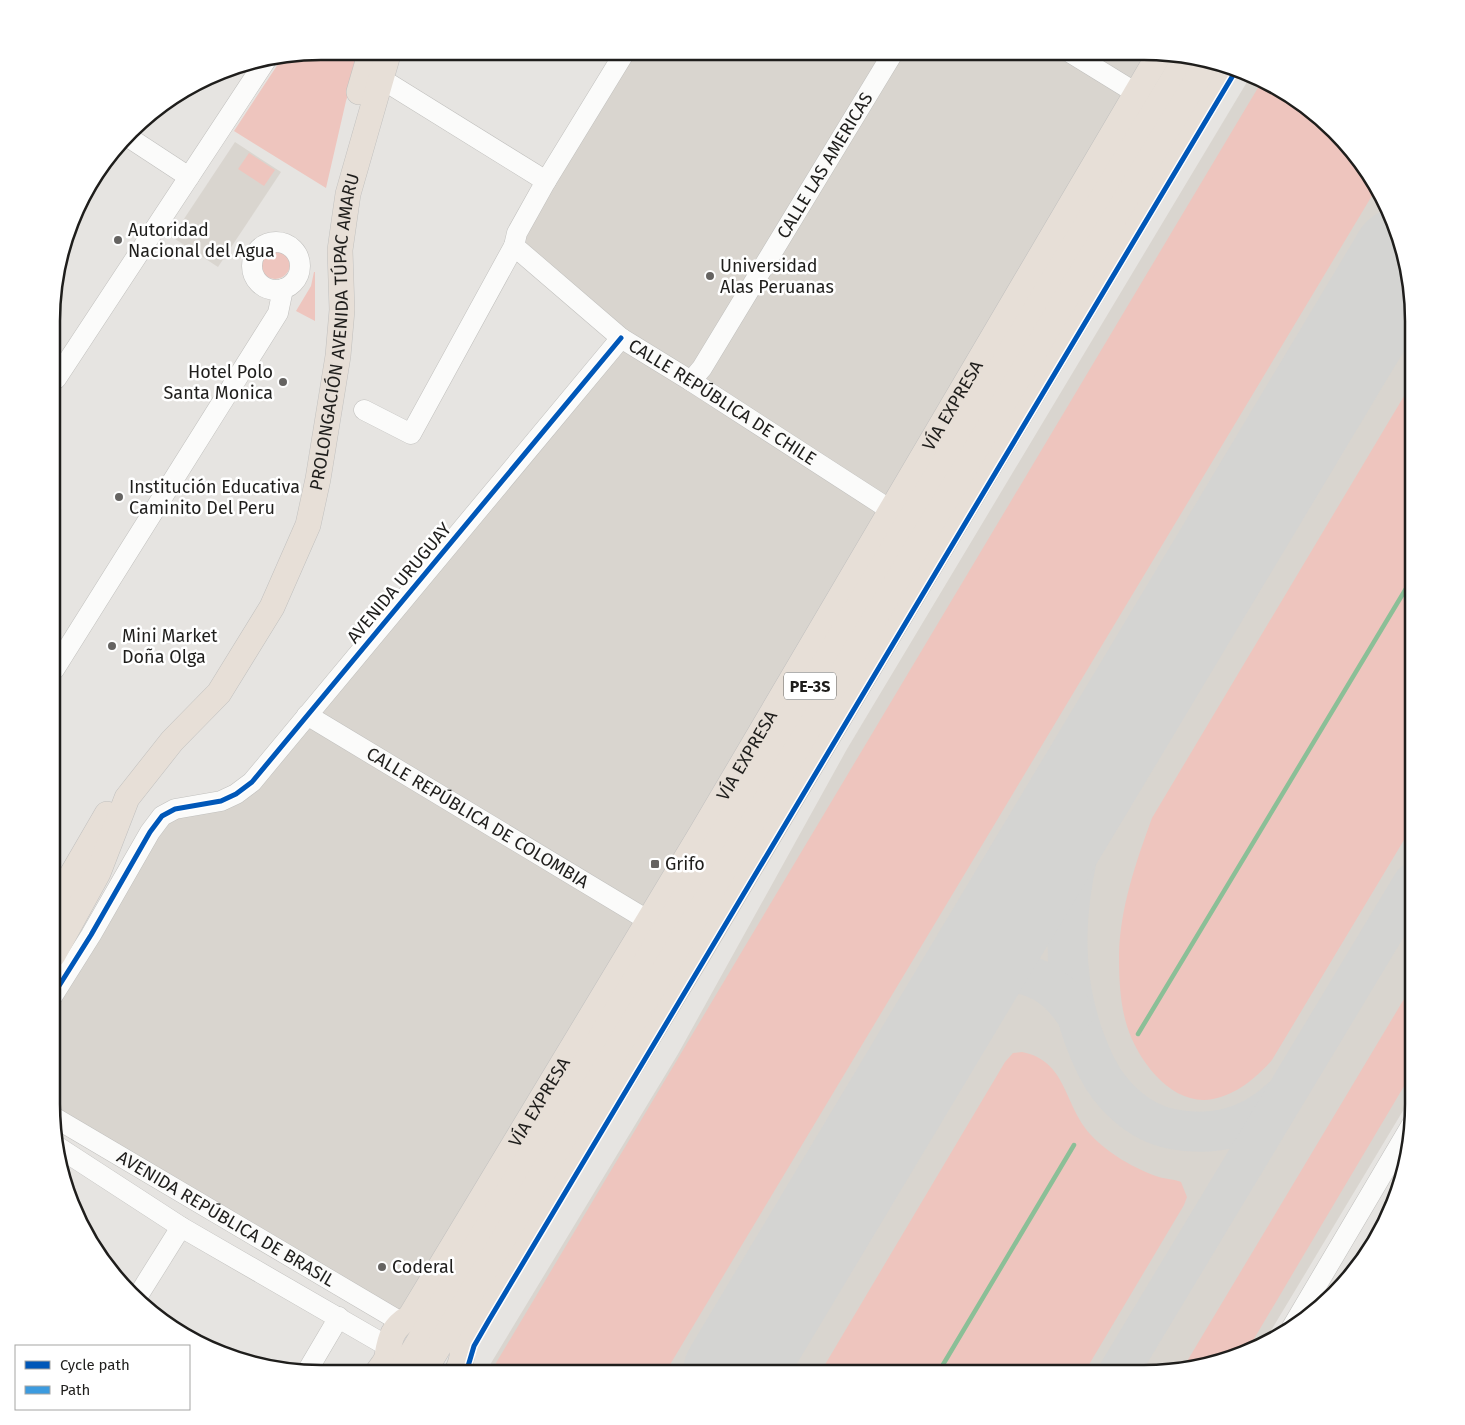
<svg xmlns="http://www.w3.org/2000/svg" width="1465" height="1425" font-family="'Fira Sans',sans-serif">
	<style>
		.built { fill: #d9d5cf }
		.green { fill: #eec5be }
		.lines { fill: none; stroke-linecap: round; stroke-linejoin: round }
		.stream { stroke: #8bbf97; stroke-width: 4.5 }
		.taxiway { stroke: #d4d4d2; stroke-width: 40 }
		.runway { stroke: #d4d4d2; stroke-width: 100 }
		.minor-casing { stroke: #c1c0be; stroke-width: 21 }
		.major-casing { stroke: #c1c0bf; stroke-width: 26 }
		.minor { stroke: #fbfbfa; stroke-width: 20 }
		.major { stroke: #e7dfd7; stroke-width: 25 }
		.quiet { stroke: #3c9bdf; stroke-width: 4; stroke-dasharray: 8 4; stroke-linecap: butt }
		.cycleway-casing { stroke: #fff; stroke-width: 8 }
		.cycleway { stroke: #0057b8; stroke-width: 5 }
		.poi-dot { fill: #656361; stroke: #fff; stroke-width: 2 }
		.labels { text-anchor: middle; stroke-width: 5; stroke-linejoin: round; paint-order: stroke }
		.shield { fill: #fff; stroke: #626260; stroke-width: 1 }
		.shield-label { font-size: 16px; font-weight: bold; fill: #1f1e1c }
		.street-label { font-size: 18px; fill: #1f1e1c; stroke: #fff }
		.poi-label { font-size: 18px; fill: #1f1e1c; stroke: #fff; text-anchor: start }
		.rim { fill: none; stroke: #1f1e1c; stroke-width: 2.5 }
	</style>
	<rect width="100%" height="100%" fill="#e6e4e1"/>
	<g class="built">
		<polygon points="628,52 1179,54 415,1338 187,1204 52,1120 53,986 151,834 183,805 244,785 622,343 507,253"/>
		<polygon points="1250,77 1279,87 1358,157 1393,218 1413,304 1413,1094 1263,1344 1247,1353 1161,1373 485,1373 678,1054 847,749"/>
		<polygon points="235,142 281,172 218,267 172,237"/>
	</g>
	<g class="green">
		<polygon points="321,51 362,51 346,101 326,188 234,131 282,58"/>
		<polygon points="1262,81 1279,87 1358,157 1376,189 665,1373 490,1373"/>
		<polygon points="249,153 275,170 264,186 238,169"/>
		<circle cx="275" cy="264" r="15"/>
		<polygon points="314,272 315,272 315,321 296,311 311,286"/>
		<path d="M1413 381V825L1272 1060C1257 1077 1236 1095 1213 1099 1172 1107 1138 1061 1127 1026 1120 1004 1119 978 1119 955 1120 908 1136 862 1152 818Z"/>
		<polygon points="1413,984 1413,1071 1245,1354 1183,1368"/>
		<path d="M1022 1052C1067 1061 1063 1103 1090 1134 1107 1153 1135 1169 1159 1177 1166 1179 1174 1179 1181 1182L1187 1197 1184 1205 1084 1373H820L1005 1062 1013 1053Z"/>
	</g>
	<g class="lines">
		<g class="stream">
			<polyline points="1138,1034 1413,577"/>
			<polyline points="938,1373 1074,1145"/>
		</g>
		<g class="taxiway">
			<path d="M1105 752C1074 860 1043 958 1096 1066 1110 1095 1139 1123 1172 1129 1213 1137 1249 1128 1280 1099"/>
			<path d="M949 1014C958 1002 968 990 982 982 1017 961 1054 981 1074 1012"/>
			<polyline points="1118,1373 1413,883"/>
		</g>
		<polyline class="runway" points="733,1373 1402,257"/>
		<defs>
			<g id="minor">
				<polyline points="1071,53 1136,93"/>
				<polyline points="380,78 546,181"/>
				<polyline points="128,137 189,177"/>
				<circle cx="276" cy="266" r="24"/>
				<path id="s1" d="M514 246 621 338 691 381 892 511"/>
				<polyline points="56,379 266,60"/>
				<path id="s2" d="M691 381 702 368 893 53"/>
				<polyline points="364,410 411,434 514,246 517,233 546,181 625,52"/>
				<polyline points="54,670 278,313 283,289"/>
				<path id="s3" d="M307 715 649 921"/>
				<polyline points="52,997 91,935 150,832 162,816 175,809 221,801 236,794 252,782 621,338"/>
				<path id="s4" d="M52 1116 401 1322"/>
				<polyline points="58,1147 181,1227 387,1346"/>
				<polyline points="136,1299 181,1227"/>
				<polyline points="1292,1327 1412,1124"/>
				<polyline points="306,1373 339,1317"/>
			</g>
			<g id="major">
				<polyline points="359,92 371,51"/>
				<polyline points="53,907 107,814"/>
				<path id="s5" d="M53 955 98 873 127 798 172 741 219 693 272 607 308 525 318 479 338 356 342 310 340 250 348 194 389 51"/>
				<path d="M455 1329C465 1343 464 1359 456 1373"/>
				<polyline points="462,1344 699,953 1226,69"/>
				<path id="s6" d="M377 1373C380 1368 386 1362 387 1356 390 1337 393 1327 410 1317L702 832 1160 53"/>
				<polyline points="400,1373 1187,56"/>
				<polyline points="423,1373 1207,63"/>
			</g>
		</defs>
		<use href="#minor" class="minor-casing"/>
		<use href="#major" class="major-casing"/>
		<use href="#minor" class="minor"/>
		<use href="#major" class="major"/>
		<polyline class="quiet" points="617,52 623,56"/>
		<defs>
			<g id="cycleway">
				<polyline points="52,997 91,935 150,832 162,816 175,809 221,801 236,794 252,782 621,338"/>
				<polyline points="466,1373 474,1346 489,1320 1235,72"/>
			</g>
		</defs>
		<use href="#cycleway" class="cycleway-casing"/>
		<use href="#cycleway" class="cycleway"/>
	</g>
	<g class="poi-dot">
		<circle cx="118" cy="240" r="5"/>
		<circle cx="710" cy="276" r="5"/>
		<circle cx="283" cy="382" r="5"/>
		<circle cx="119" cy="497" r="5"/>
		<circle cx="112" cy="646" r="5"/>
		<rect x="650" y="859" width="10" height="10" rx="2.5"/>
		<circle cx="382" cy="1267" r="5"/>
	</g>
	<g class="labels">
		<rect class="shield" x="784" y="672.5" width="52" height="27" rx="4"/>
		<g class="shield-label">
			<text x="810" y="692">PE-3S</text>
		</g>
		<g class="street-label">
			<text dy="6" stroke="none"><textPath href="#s2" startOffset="254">CALLE LAS AMERICAS</textPath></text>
			<text dy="6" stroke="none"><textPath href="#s5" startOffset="700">PROLONGACIÓN AVENIDA TÚPAC AMARU</textPath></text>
			<text dy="6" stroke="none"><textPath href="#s1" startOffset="261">CALLE REPÚBLICA DE CHILE</textPath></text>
			<text dy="6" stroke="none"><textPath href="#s6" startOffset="1128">VÍA EXPRESA</textPath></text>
			<text transform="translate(399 583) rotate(-50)" y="6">AVENIDA URUGUAY</text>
			<text dy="6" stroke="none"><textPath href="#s6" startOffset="722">VÍA EXPRESA</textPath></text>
			<text dy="6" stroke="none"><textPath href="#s3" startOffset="199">CALLE REPÚBLICA DE COLOMBIA</textPath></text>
			<text dy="6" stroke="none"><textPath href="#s6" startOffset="318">VÍA EXPRESA</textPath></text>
			<text dy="6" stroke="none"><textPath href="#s4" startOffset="202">AVENIDA REPÚBLICA DE BRASIL</textPath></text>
		</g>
		<g class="poi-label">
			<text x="128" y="236">Autoridad<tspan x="128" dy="21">Nacional del Agua</tspan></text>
			<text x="720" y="272">Universidad<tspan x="720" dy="21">Alas Peruanas</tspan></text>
			<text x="273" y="378" text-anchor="end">Hotel Polo<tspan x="273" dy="21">Santa Monica</tspan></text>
			<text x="129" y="493">Institución Educativa<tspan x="129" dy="21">Caminito Del Peru</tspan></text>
			<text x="122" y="642">Mini Market<tspan x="122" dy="21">Doña Olga</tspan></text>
			<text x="665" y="870">Grifo</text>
			<text x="392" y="1273">Coderal</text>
		</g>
	</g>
	<path d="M0 0H1465V1425H0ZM321 60H1144A261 261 0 0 1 1405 321V1104A261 261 0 0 1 1144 1365H321A261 261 0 0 1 60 1104V321A261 261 0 0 1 321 60Z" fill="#fff" fill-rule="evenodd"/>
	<path class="rim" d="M321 60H1144A261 261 0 0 1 1405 321V1104A261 261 0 0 1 1144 1365H321A261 261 0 0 1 60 1104V321A261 261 0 0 1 321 60Z"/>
	<rect x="15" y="1345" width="175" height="65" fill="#ffffff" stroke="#a5a5a4"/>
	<rect x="25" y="1361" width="25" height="8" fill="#0057b8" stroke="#a5a5a4"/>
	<text x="60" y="1370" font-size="15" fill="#1f1e1c">Cycle path</text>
	<rect x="25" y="1386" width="25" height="8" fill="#3c9bdf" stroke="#a5a5a4"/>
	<text x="60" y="1395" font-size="15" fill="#1f1e1c">Path</text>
</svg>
